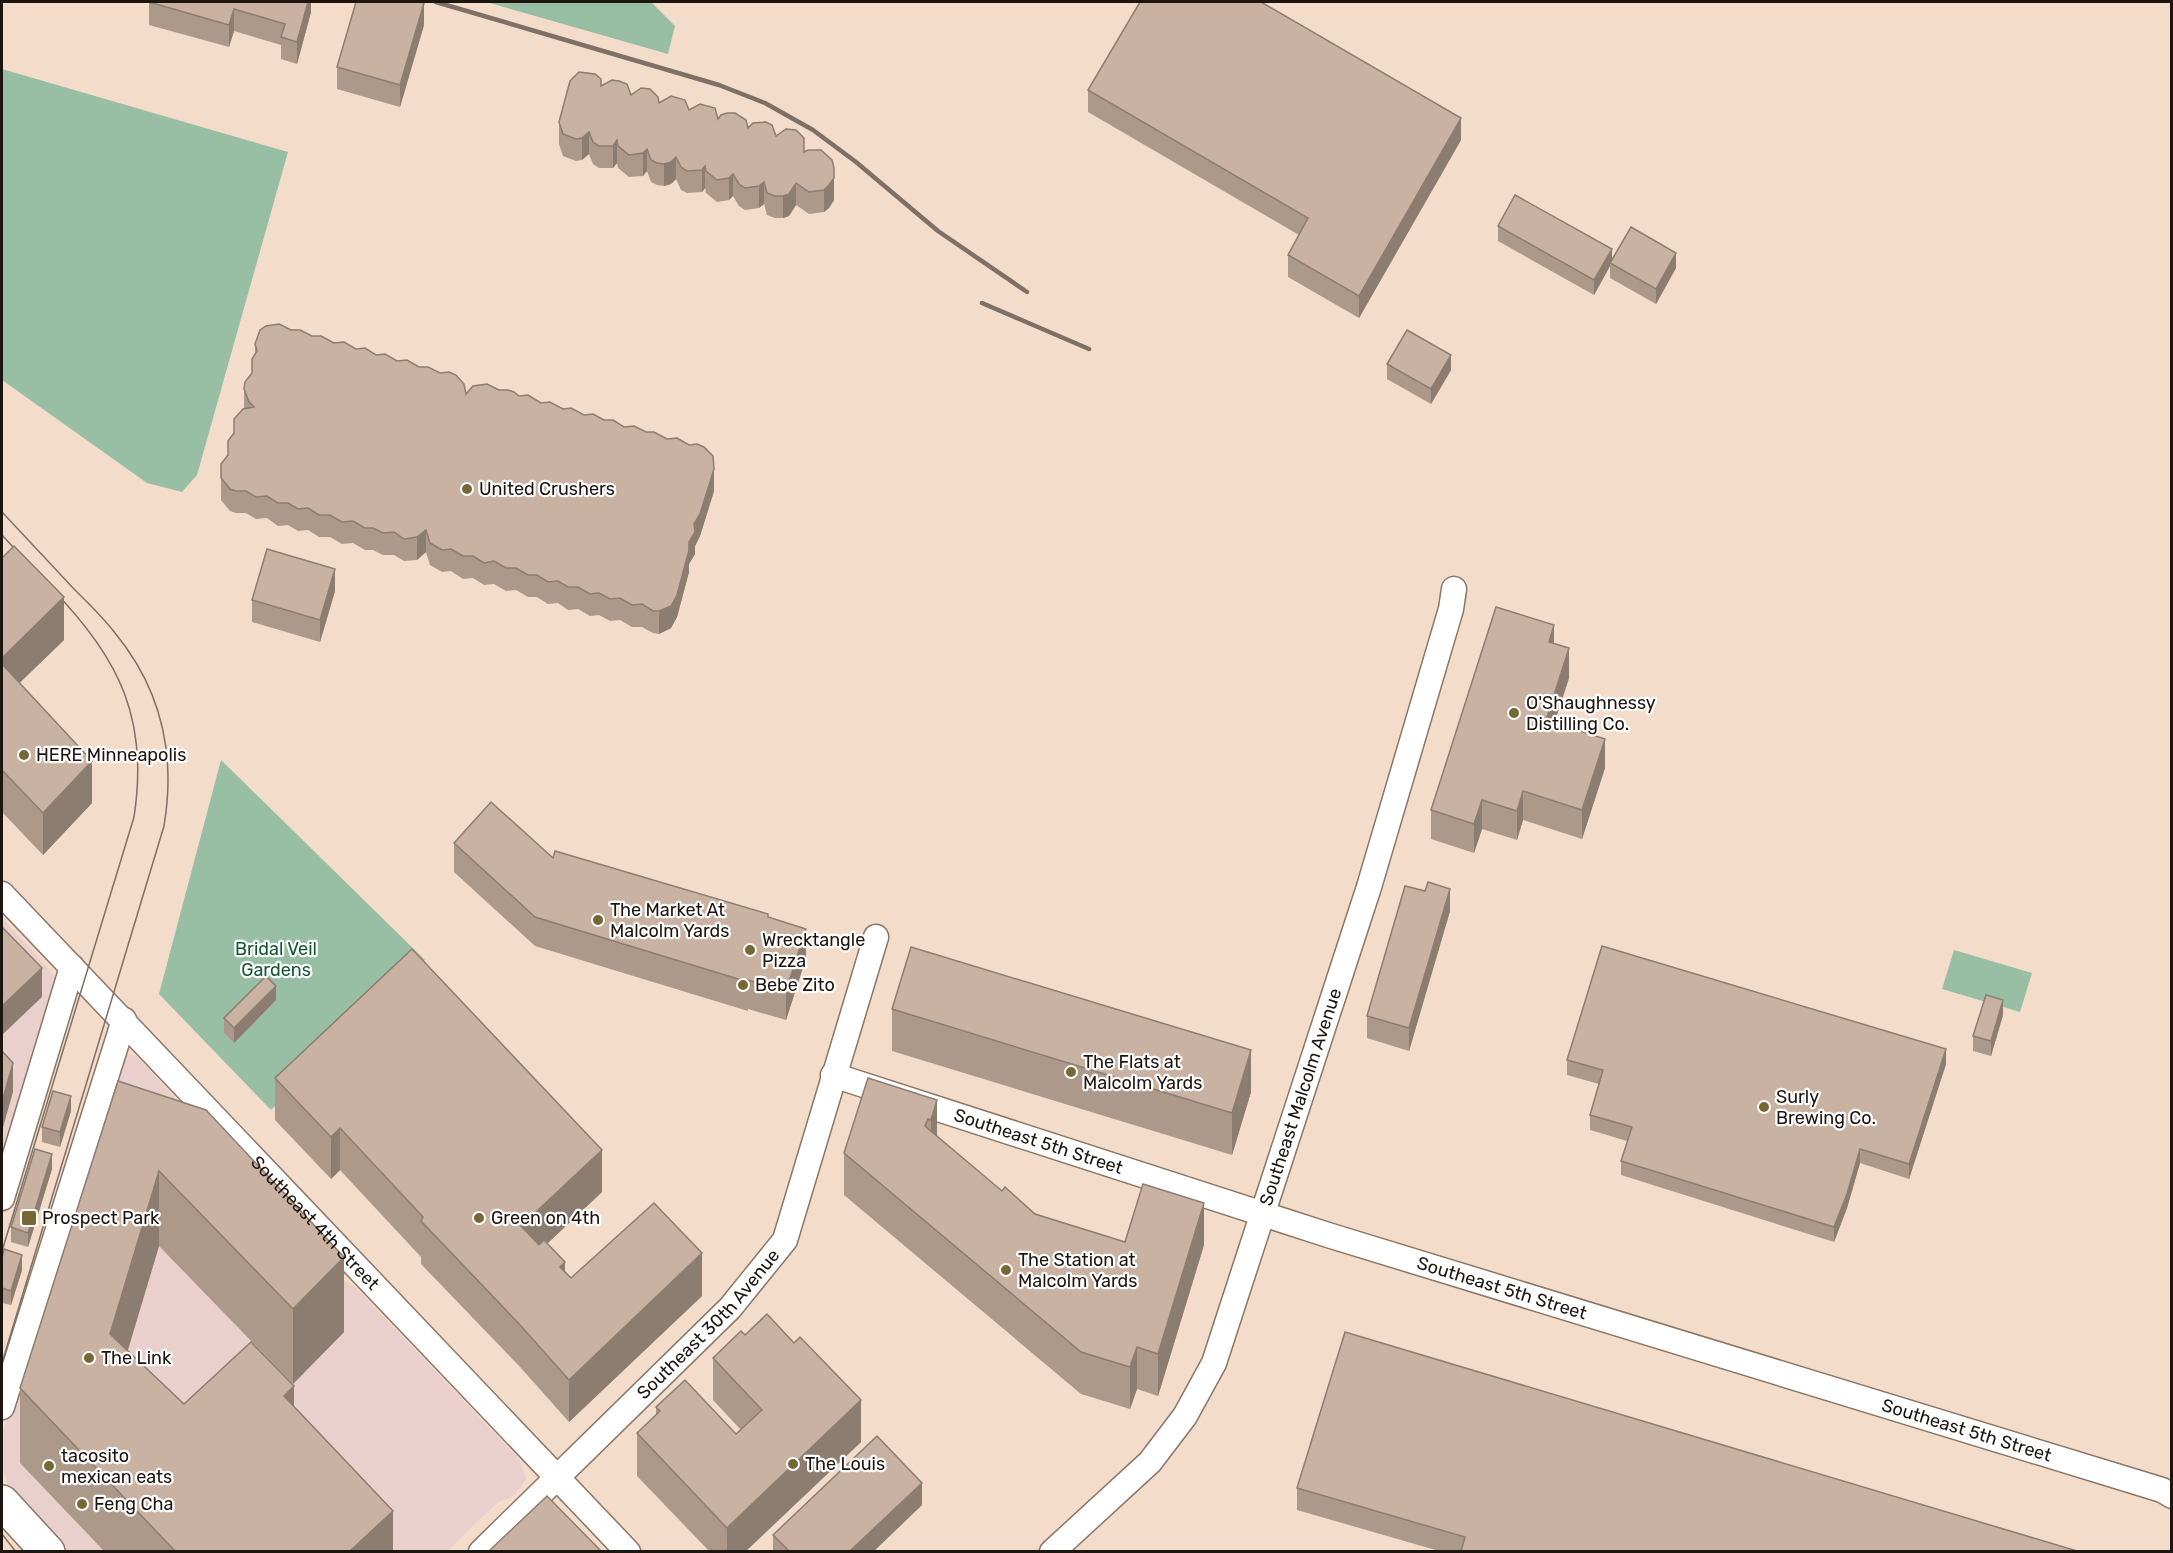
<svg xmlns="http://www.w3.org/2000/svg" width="2173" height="1553" font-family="Rubik,sans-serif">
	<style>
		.commercial { fill: #ead0cd }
		.green { fill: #98bfa3 }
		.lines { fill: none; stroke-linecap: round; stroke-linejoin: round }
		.minor-casing { stroke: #8b7666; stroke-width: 27 }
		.secondary-casing { stroke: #8b7666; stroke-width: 36 }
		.minor { stroke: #fff; stroke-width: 24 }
		.secondary { stroke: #fff; stroke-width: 33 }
		.tram { stroke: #7f6f64; stroke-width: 1.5 }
		.rail { stroke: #7f6f64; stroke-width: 4.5 }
		.wall { fill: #ad998a }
		.shaded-wall { fill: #8d7d71 }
		.building { fill: #c9b2a1; stroke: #8d7d71; stroke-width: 1.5 }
		.poi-dot { fill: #776735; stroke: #fff; stroke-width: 2 }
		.labels { text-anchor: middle; stroke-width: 4.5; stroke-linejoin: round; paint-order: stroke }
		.poi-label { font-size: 18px; fill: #1d150f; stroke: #fff; text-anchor: start }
		.park-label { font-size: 18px; fill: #145632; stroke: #fff }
		.street-label { font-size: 18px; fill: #1d150f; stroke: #fff }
	</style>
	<rect width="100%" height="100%" fill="#f4dcca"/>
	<g class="commercial">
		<polygon points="2,918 55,976 2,1159"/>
		<polygon points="127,1054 136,1056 178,1101 315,1261 356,1288 520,1460 526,1478 522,1486 512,1497 498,1502 447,1551 65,1551 21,1505 9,1488 2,1466 2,1435 120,1061"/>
	</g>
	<g class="green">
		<polygon points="486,2 651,2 675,26 668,54"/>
		<polygon points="2,69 288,152 197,475 182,492 147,483 2,380"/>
		<polygon points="221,760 425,960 271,1110 159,994"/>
		<polygon points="1954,950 2032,973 2020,1012 1942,989"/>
	</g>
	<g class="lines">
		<defs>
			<g id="minor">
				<path id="s1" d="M2 894 628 1552"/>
				<path id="s2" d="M833 1075 1328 1235 2162 1490 2172 1496"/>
				<polyline points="2,1198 72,967"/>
				<polyline points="2,1407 124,1020"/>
				<path id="s3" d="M481 1552 730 1308 785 1240 876 937"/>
				<path id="s4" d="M1052 1552 1150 1462 1185 1416 1214 1363 1369 887 1451 609 1454 589"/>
			</g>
			<polyline id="secondary" points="2,1502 48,1552"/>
		</defs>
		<use href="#minor" class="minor-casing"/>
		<use href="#secondary" class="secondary-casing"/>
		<use href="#minor" class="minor"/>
		<use href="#secondary" class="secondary"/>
		<g class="tram">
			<path d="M2 512C26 538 50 563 74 589 88 603 103 617 115 633 162 690 176 754 164 826L2 1363"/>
			<polyline points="2,535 24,559"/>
			<path d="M2 1251 134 817C149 720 120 659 53 590"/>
			<polyline points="2,1534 16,1552"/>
		</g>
		<g class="rail">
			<polyline points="436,2 719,85 765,103 813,130 856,162 938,231 1027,292"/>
			<polyline points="982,303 1089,349"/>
		</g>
	</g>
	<g class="wall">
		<polygon points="149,2 311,2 311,12 297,64 281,59 281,45 234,31 229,47 149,25"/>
		<polygon points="424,25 400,107 337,89 337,67"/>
		<polygon points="601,86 631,95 689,110 776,136 804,152 834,190 834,200 829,208 824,212 809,214 796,205 789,216 783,218 775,218 767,215 764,204 759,208 745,210 739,206 733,196 729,200 717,202 706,193 705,188 702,192 687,193 681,190 676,179 671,184 664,186 657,185 651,182 647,171 643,176 629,177 618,168 617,163 613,168 599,168 593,164 589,154 582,160 576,161 563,156 559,144 559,122"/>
		<polygon points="1088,90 1461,140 1359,318 1288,277 1288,255 1299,235 1088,112"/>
		<polygon points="1498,226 1612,261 1676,268 1656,304 1610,278 1610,266 1594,295 1498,241"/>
		<polygon points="291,330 397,361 466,394 499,390 541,403 714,491 700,536 695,546 695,554 689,564 689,572 677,617 671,628 659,634 653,633 642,627 632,627 620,620 610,621 599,615 590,616 578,609 568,610 558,603 548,604 537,597 528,597 516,590 506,591 494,584 484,585 473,578 463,579 451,571 442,572 430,565 426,552 417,560 404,561 394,555 383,555 373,550 365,550 353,543 342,544 330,537 319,537 308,530 298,531 288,525 278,526 267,518 256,519 246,513 236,513 230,511 221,500 221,464 228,455 234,433 244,409 244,389 252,373 255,354 255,344"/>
		<polygon points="1387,364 1451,370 1431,404 1387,379"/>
		<polygon points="2,558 64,640 19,683 92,803 43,855 2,812"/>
		<polygon points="335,591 320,642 252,622 252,600"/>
		<polygon points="1554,644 1569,678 1554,723 1605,768 1582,839 1523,820 1517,840 1482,829 1474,853 1431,839 1431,810"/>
		<polygon points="454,843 553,858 768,917 806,958 786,1020 748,1009 748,1011 535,946 454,872"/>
		<polygon points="1425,891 1450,911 1409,1051 1367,1038 1367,1016"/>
		<polygon points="276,1000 234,1043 224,1033 224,1018"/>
		<polygon points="892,1009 1251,1092 1232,1155 892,1051"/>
		<polygon points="2003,1015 1991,1056 1973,1051 1973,1036"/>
		<polygon points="1567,1060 1946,1064 1909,1179 1860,1163 1847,1208 1834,1242 1621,1175 1621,1161 1627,1141 1590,1130 1590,1115 1599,1084 1567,1075"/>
		<polygon points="275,1078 602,1192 547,1244 565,1272 571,1278 702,1296 569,1422 521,1368 421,1264 421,1257 340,1170 331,1179 275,1120"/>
		<polygon points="118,1081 344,1332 293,1384 159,1246 128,1350 184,1404 294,1407 393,1551 104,1551 20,1463 20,1388"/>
		<polygon points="937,1100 937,1136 1002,1191 1035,1214 1125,1242 1204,1245 1158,1396 1137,1389 1130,1409 1081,1394 844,1195 844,1153"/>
		<polygon points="71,1111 60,1147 42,1142 42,1127"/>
		<polygon points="52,1169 28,1247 11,1242 11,1227"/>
		<polygon points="2,1258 22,1270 11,1305 2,1303"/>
		<polygon points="713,1358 861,1442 746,1551 709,1551 637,1476 637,1433 656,1415 656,1407 736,1434 741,1430 713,1400"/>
		<polygon points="1297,1488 2077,1551 1439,1551 1297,1510"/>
		<polygon points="922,1505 874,1551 773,1551 773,1535"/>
	</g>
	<g class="shaded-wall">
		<polygon points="308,2 311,2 311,12 297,64 297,42"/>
		<polygon points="424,3 424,25 400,107 400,85"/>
		<polygon points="234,9 234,31 229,47 229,25"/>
		<polygon points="1461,118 1461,140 1359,318 1359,296"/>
		<polygon points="589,132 589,154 582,160 582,138"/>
		<polygon points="617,140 617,163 613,168 613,146"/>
		<polygon points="647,149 647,171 643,176 643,153"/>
		<polygon points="676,157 676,179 671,184 664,186 664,164"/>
		<polygon points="705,166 705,188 702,192 702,170"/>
		<polygon points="834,168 834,200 829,208 824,212 824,190"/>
		<polygon points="733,174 733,196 729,200 729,178"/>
		<polygon points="764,182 764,204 759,208 759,186"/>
		<polygon points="796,183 796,205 789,216 783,218 783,196"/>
		<polygon points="1612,249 1612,264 1610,263 1610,266 1594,295 1594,280"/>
		<polygon points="1676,253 1676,268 1656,304 1656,289"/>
		<polygon points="1451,355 1451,370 1431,404 1431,389"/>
		<polygon points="714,469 714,491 700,536 695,546 695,554 689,564 689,572 677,617 671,628 659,634 659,611 689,542 694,524"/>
		<polygon points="426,530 426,552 417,560 417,537"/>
		<polygon points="335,569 335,591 320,642 320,620"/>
		<polygon points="64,597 64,640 2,700 2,658"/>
		<polygon points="1554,625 1554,654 1549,642"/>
		<polygon points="1569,648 1569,678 1546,749 1546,720"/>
		<polygon points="1605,739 1605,768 1582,839 1582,810"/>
		<polygon points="92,761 92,803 43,855 43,813"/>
		<polygon points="1523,791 1523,820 1517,840 1517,811"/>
		<polygon points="1482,800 1482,829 1474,853 1474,824"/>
		<polygon points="1450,889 1450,911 1409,1051 1409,1028"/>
		<polygon points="806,929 806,958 786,1020 786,991"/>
		<polygon points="42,968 42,997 2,1035 2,1006"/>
		<polygon points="276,986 276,1000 234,1043 234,1028"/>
		<polygon points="2003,1000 2003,1015 1991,1056 1991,1041"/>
		<polygon points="1946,1049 1946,1064 1909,1179 1909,1164"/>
		<polygon points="1251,1050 1251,1092 1232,1155 1232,1113"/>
		<polygon points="13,1063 13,1092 2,1131 2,1102"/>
		<polygon points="71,1096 71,1111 60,1147 60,1132"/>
		<polygon points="937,1100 937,1142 931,1162 931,1120"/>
		<polygon points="340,1128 340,1170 331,1179 331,1137"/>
		<polygon points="1860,1149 1860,1163 1847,1208 1834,1242 1834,1227"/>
		<polygon points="602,1150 602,1192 521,1268 521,1226"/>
		<polygon points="52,1154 52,1169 28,1247 28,1233"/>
		<polygon points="159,1171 159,1246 110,1409 110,1334"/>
		<polygon points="1204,1203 1204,1245 1158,1396 1158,1354"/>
		<polygon points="702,1253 702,1296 569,1422 569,1380"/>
		<polygon points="22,1255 22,1270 11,1305 11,1291"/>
		<polygon points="344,1257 344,1332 293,1384 293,1309"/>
		<polygon points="565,1262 565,1304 560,1267"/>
		<polygon points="1137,1347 1137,1389 1130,1409 1130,1367"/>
		<polygon points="294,1386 294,1461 284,1396"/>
		<polygon points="861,1400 861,1442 746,1551 727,1551 727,1528"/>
		<polygon points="922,1483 922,1505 874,1551 850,1551"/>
		<polygon points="393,1511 393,1551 350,1551"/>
	</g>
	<g class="building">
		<polygon points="149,2 308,2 297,42 281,37 285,24 234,9 229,25"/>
		<polygon points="356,2 419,2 424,3 400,85 337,67"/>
		<polygon points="1140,2 1261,2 1461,118 1359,296 1288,255 1308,218 1088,90"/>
		<polygon points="579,72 595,74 601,79 601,86 612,80 619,81 627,84 631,95 641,88 650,89 658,97 659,103 671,96 685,100 689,110 700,104 715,108 718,119 721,115 727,113 735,113 746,120 748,128 753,123 766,122 772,125 776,136 786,129 796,130 804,138 804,152 808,150 821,150 832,160 834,168 834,178 829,185 824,190 809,192 796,183 789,194 783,196 775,196 767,193 764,182 759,186 745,188 739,184 733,174 729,178 717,180 706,171 705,166 702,170 687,171 681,167 676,157 671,162 664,164 657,163 651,160 647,149 643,153 629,155 618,146 617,140 613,146 599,146 593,142 589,132 582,138 576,139 563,134 559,122 570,81"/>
		<polygon points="1515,195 1612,249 1594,280 1498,226"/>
		<polygon points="1631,227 1676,253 1656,289 1610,263"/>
		<polygon points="279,324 291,330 300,330 312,336 321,336 334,343 344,342 356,349 365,348 376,355 385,354 397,361 407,360 419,367 428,367 440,373 449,372 456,375 464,384 466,394 473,386 487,384 499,390 508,390 514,392 519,396 528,395 541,403 550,402 563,409 571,408 584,415 593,414 604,420 613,420 624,427 634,426 646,432 654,432 667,439 677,438 689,445 697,444 704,447 713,456 714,469 700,514 694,524 695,532 689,542 689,550 677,595 671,606 659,611 653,611 642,604 632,605 620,598 610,599 599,593 590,594 578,587 568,587 558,581 548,582 537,575 528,575 516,568 506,568 494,561 484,563 473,556 463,556 451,549 442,550 430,543 426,530 417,537 404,539 394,532 383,533 373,528 365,528 353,521 342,522 330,515 319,515 308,508 298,509 288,503 278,503 267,496 256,497 246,491 236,491 230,489 221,478 221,464 228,455 228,441 234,433 234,419 243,409 254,407 249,402 244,389 245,382 252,373 252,359 257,351 255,344 260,330 266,326"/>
		<polygon points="1407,330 1451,355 1431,389 1387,364"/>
		<polygon points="14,546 64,597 2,658 2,558"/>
		<polygon points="267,549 335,569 320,620 252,600"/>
		<polygon points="1496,607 1554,625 1549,642 1569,648 1546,720 1605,739 1582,810 1523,791 1517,811 1482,800 1474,824 1431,810"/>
		<polygon points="2,664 92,761 43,813 2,770"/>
		<polygon points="491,802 553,858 555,851 768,914 768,917 806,929 786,991 748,980 748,982 535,917 454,843"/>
		<polygon points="1428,882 1450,889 1409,1028 1367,1016 1405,886 1425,891"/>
		<polygon points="2,927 42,968 2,1006"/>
		<polygon points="1602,946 1946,1049 1909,1164 1860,1149 1847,1194 1834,1227 1621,1161 1632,1127 1590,1115 1603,1070 1567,1060"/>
		<polygon points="911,947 1251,1050 1232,1113 892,1009"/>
		<polygon points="412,949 602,1150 521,1226 539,1245 544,1240 565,1262 560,1267 571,1278 654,1203 702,1253 569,1380 521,1326 421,1221 423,1217 340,1128 331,1137 275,1078"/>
		<polygon points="266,976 276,986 234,1028 224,1018"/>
		<polygon points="1986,995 2003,1000 1991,1041 1973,1036"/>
		<polygon points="2,1051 13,1063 2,1102"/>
		<polygon points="868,1078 937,1100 931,1120 928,1119 925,1126 1002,1191 1005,1187 1035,1214 1125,1242 1143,1184 1204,1203 1158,1354 1137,1347 1130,1367 1081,1352 844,1153"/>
		<polygon points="118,1081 206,1110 344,1257 293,1309 159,1171 110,1334 184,1404 251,1342 294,1386 284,1396 393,1511 350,1551 175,1551 20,1388"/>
		<polygon points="53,1091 71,1096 60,1132 42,1127"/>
		<polygon points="35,1149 52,1154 28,1233 11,1227"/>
		<polygon points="4,1249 22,1255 11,1291 2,1288 2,1258"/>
		<polygon points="767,1314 794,1343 800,1337 861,1400 727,1528 637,1433 660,1411 656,1407 685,1380 736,1434 762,1410 713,1358 741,1331 745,1335"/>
		<polygon points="1345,1332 2077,1551 1461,1551 1465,1537 1297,1488"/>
		<polygon points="877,1436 922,1483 850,1551 789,1551 773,1535"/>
		<polygon points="547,1496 601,1551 489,1551"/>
	</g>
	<g class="poi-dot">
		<circle cx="467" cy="489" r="6"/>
		<circle cx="1514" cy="713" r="6"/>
		<circle cx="24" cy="755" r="6"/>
		<circle cx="598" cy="920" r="6"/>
		<circle cx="750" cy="950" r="6"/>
		<circle cx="743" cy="985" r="6"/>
		<circle cx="1071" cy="1072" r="6"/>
		<circle cx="1764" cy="1107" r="6"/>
		<rect x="21" y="1210" width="16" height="16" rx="3"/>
		<circle cx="479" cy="1218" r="6"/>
		<circle cx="1006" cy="1270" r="6"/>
		<circle cx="89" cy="1358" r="6"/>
		<circle cx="793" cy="1464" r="6"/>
		<circle cx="49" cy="1466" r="6"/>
		<circle cx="82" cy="1504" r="6"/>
	</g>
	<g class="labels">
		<g class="poi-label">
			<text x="479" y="495">United Crushers</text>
			<text x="1526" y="709">O'Shaughnessy<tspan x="1526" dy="21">Distilling Co.</tspan></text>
			<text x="36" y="761">HERE Minneapolis</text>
			<text x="610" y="916">The Market At<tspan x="610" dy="21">Malcolm Yards</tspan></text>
			<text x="762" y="946">Wrecktangle<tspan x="762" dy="21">Pizza</tspan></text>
			<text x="755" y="991">Bebe Zito</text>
			<text x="1083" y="1068">The Flats at<tspan x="1083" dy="21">Malcolm Yards</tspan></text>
			<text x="1776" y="1103">Surly<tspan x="1776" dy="21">Brewing Co.</tspan></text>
			<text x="42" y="1224">Prospect Park</text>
			<text x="491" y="1224">Green on 4th</text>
			<text x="1018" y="1266">The Station at<tspan x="1018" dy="21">Malcolm Yards</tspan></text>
			<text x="101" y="1364">The Link</text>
			<text x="61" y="1462">tacosito<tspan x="61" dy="21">mexican eats</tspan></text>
			<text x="805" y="1470">The Louis</text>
			<text x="94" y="1510">Feng Cha</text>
		</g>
		<g class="park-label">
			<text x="276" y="955">Bridal Veil<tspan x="276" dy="21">Gardens</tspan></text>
		</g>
		<g class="street-label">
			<text dy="6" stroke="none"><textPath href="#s4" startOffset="531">Southeast Malcolm Avenue</textPath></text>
			<text dy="6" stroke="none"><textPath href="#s2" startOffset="216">Southeast 5th Street</textPath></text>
			<text dy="6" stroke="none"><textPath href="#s1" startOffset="454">Southeast 4th Street</textPath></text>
			<text dy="6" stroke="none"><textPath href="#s2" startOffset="702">Southeast 5th Street</textPath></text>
			<text dy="6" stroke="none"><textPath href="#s3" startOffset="322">Southeast 30th Avenue</textPath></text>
			<text dy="6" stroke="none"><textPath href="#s2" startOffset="1188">Southeast 5th Street</textPath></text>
		</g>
	</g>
	<rect width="2173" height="1553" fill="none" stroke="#1d150f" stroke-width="6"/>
</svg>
